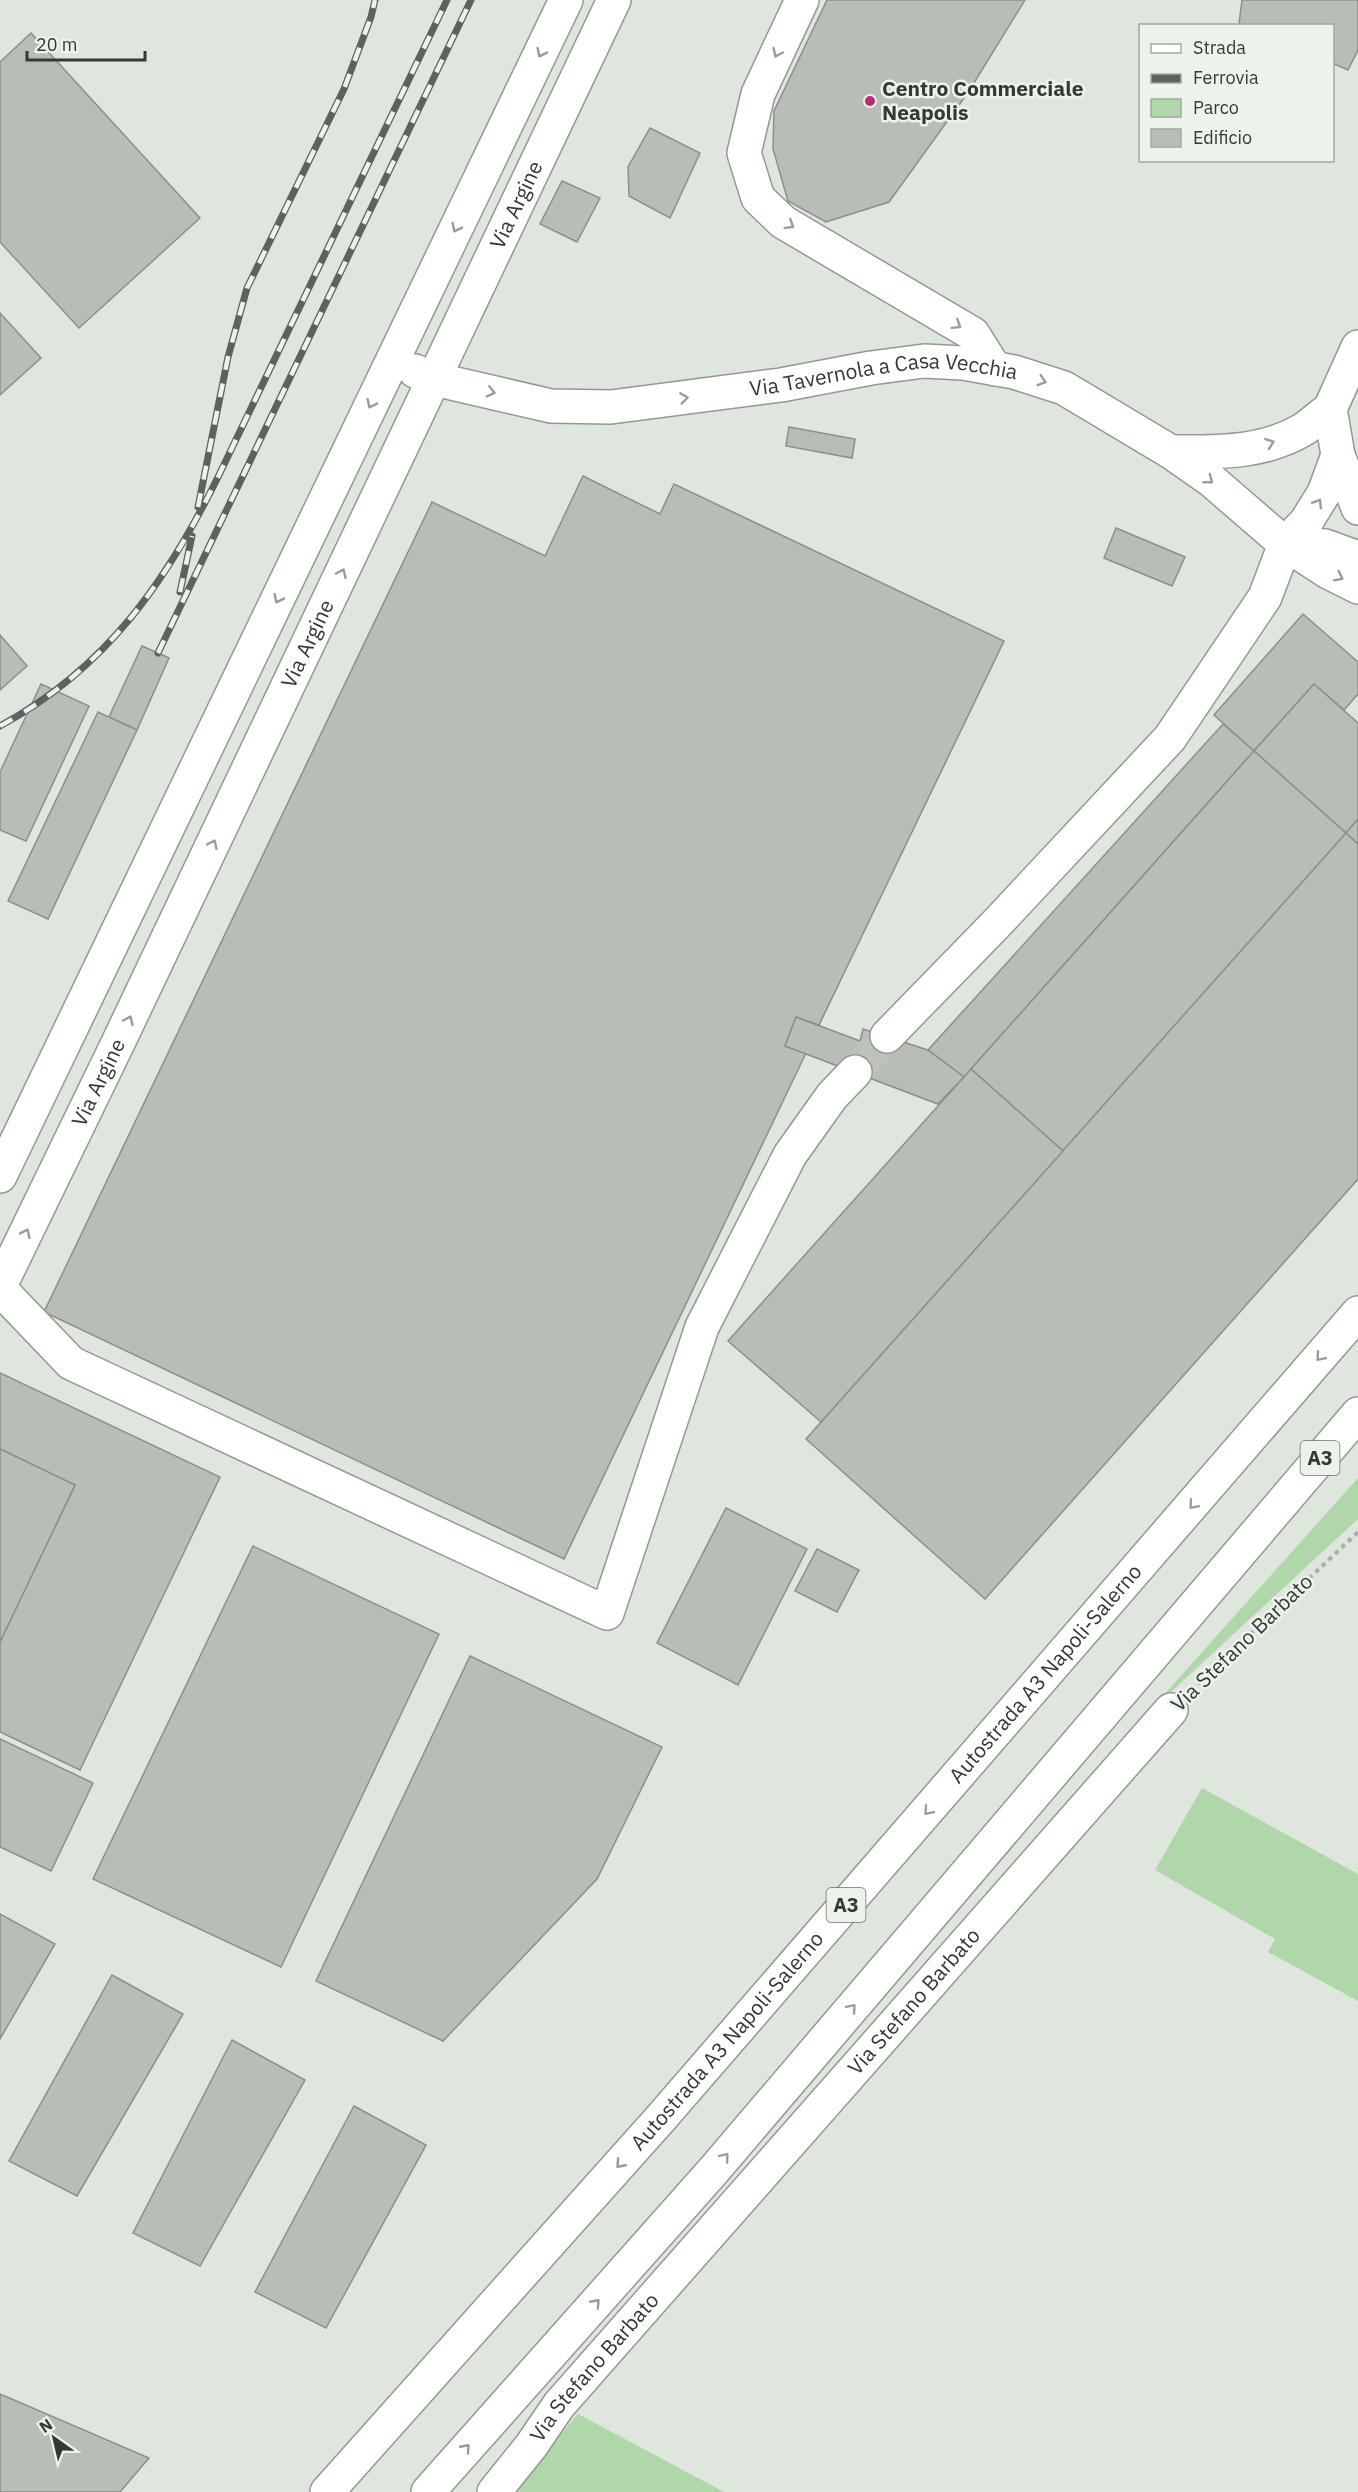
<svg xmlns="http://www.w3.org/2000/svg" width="1358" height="2492" font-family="'IBM Plex Sans',sans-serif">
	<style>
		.green { fill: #afd7a9 }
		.building { fill: #b8beb7; stroke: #8a908a; stroke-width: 1.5 }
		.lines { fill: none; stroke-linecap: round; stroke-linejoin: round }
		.minor-tunnel { stroke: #bdc3bc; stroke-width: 33; stroke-dasharray: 33 16; stroke-linecap: butt }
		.minor-casing { stroke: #939992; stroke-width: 36 }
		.highway-casing { stroke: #939992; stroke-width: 36 }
		.path { stroke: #a9afa9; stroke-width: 4; stroke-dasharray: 4.5 4.5; stroke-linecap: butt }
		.minor { stroke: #fff; stroke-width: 33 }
		.highway { stroke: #fff; stroke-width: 33 }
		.rail-casing { stroke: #5e625e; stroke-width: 7 }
		.rail { stroke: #ecf3eb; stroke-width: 4.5; stroke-dasharray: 14; stroke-linecap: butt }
		.oneway { stroke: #9a9c9a }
		.poi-dot { fill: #b12e77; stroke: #ecf3eb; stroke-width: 2 }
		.labels { text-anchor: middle; stroke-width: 5; stroke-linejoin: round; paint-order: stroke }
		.shield { fill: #ecf3eb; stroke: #6c706c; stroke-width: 1.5 }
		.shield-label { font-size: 20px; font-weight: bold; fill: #353835 }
		.poi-label { font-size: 21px; font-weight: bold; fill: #353835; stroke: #ecf3eb; text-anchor: start }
		.street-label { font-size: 21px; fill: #353835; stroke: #ecf3eb }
	</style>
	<rect width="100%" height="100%" fill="#dfe6de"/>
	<g class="green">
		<polygon points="1358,1478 1358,1519 1145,1716"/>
		<polygon points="1202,1788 1358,1874 1358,2001 1268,1952 1275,1939 1155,1870"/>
		<polygon points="578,2414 724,2492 512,2492"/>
	</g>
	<g class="building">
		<polygon points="827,0 1025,0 969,91 889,202 826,222 788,201 773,149 774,111"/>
		<polygon points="1242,0 1358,0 1358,50 1348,70 1332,63 1332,26 1242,26 1239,24"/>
		<polygon points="31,33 200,218 79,328 0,242 0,62"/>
		<polygon points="650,128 700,153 670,218 629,196 628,167"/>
		<polygon points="562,181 600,198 577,242 540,224"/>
		<polygon points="0,313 41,358 0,395"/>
		<polygon points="789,427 855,439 852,458 786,446"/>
		<polygon points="583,476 660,514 674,484 1004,641 819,1025 796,1017 785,1046 806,1053 564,1559 44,1312 432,502 545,556"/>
		<polygon points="1116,528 1185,557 1172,586 1104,558"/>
		<polygon points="1303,614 1358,662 1358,694 1344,710 1314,684 1254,751 1214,715"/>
		<polygon points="0,635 27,666 0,690"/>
		<polygon points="142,646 169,658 137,730 109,717"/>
		<polygon points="41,684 89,706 26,841 0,830 0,772"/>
		<polygon points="1314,684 1358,723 1358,819 1346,833 1254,751"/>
		<polygon points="98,712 137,730 48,919 8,901"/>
		<polygon points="1223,724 1254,751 964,1077 928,1050"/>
		<polygon points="1254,751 1346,833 1063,1151 971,1069"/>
		<polygon points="1358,819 1358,844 1346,833"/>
		<polygon points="1346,833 1358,844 1358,1179 985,1599 806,1439"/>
		<polygon points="796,1017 860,1041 863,1029 928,1050 964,1077 938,1104 785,1046"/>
		<polygon points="971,1069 1063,1151 821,1422 728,1341"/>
		<polygon points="0,1373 220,1477 80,1770 0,1732 0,1642 75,1485 0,1449"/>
		<polygon points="0,1449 75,1485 0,1642"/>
		<polygon points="726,1508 807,1549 738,1685 657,1643"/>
		<polygon points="253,1546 439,1634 281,1967 93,1879"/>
		<polygon points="817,1549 859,1570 837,1612 795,1591"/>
		<polygon points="470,1656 662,1747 597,1879 443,2041 316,1981"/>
		<polygon points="0,1739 93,1783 51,1871 0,1847"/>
		<polygon points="0,1914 55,1944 0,2039"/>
		<polygon points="112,1975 183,2014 77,2196 9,2161"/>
		<polygon points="232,2040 305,2080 200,2266 133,2233"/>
		<polygon points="354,2106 426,2145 326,2328 255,2292"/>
		<polygon points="0,2394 149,2458 120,2492 0,2492"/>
	</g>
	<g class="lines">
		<polyline class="minor-tunnel" points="855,1072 887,1036"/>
		<defs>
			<g id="minor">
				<polyline points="802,0 758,94 744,153 758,198 783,222 973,334 995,369"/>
				<polyline points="1358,347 1330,409 1338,455 1358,508"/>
				<path id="s1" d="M415 371 434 379 551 406 611 407 781 385 871 368 924 361 963 363 1014 372 1064 388 1171 452 1211 480 1285 544 1328 572 1358 587"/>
				<path d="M1171 452C1216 452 1263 454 1304 429 1313 423 1321 415 1330 409"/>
				<polyline points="1293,544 1325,546 1358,558"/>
				<polyline points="887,1036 998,922 1170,738 1265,597 1285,544 1306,522 1324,493 1338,455"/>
				<polyline points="0,1176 566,0"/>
				<path id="s2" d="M0 1286 117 1045 614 0"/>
				<polyline points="0,1289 71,1363 607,1613 702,1327 790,1155 832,1096 855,1072"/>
				<path id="s3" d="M494 2492 531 2446 559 2405 1171 1710"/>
			</g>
			<g id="highway">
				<path id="s4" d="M327 2492 661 2118 1358 1313"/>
				<polyline points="428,2492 714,2170 1358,1414"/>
			</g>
		</defs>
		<use href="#minor" class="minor-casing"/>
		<use href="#highway" class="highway-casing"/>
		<polyline class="path" points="1198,1684 1358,1532"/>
		<use href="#minor" class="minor"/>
		<use href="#highway" class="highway"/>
		<defs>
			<g id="rail">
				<polyline points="198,507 228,357 247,288 344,89 371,17 375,0"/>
				<polyline points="180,592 192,536"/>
				<polyline points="158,653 471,0"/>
				<path d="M0 726C107 668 167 581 219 475L447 0"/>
			</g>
		</defs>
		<use href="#rail" class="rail-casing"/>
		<use href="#rail" class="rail"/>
	</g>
	<defs><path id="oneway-chevron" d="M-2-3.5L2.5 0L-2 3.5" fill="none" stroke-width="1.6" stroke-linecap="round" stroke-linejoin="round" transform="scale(1.5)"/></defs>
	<g class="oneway">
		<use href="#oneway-chevron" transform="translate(541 53) rotate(116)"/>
		<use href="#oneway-chevron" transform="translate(777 53) rotate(115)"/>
		<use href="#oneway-chevron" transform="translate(790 225) rotate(32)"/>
		<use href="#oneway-chevron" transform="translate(456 228) rotate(116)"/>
		<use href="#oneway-chevron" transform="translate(957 325) rotate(32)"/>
		<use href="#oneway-chevron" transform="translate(1042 381) rotate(17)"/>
		<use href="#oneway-chevron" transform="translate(491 392) rotate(13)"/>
		<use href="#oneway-chevron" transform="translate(684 398) rotate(-8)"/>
		<use href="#oneway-chevron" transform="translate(371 404) rotate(116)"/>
		<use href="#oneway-chevron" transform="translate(1270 443) rotate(-20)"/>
		<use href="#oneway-chevron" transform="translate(1209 480) rotate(38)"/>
		<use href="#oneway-chevron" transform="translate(1318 503) rotate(-58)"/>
		<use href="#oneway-chevron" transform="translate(342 573) rotate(-65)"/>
		<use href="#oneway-chevron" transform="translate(1339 577) rotate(27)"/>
		<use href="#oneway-chevron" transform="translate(278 599) rotate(116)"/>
		<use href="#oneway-chevron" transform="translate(213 844) rotate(-65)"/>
		<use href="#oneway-chevron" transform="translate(129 1020) rotate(-65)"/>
		<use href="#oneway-chevron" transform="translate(26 1233) rotate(-64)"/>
		<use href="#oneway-chevron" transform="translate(1320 1357) rotate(131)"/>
		<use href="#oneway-chevron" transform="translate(1193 1505) rotate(131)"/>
		<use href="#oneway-chevron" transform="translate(928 1811) rotate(131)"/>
		<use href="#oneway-chevron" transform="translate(852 2008) rotate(-50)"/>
		<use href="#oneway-chevron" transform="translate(725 2157) rotate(-50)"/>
		<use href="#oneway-chevron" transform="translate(620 2164) rotate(132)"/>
		<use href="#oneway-chevron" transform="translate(596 2303) rotate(-48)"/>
		<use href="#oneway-chevron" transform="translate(466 2448) rotate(-48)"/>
	</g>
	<circle class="poi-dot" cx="870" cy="101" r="6"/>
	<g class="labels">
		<g class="shield">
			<rect x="1300.5" y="1441" width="39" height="34" rx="4.5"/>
			<rect x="826.5" y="1888" width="39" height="34" rx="4.5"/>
		</g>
		<g class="shield-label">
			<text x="1320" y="1465">A3</text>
			<text x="846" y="1912">A3</text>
		</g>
		<g class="poi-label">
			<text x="882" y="96">Centro Commerciale<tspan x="882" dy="24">Neapolis</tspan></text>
		</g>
		<g class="street-label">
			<text dy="7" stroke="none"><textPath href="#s2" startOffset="1198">Via Argine</textPath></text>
			<text dy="7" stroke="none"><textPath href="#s1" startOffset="476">Via Tavernola a Casa Vecchia</textPath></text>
			<text dy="7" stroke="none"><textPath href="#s2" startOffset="712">Via Argine</textPath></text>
			<text dy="7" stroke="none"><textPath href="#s2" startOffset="226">Via Argine</textPath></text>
			<text transform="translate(1242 1643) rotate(-44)" y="7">Via Stefano Barbato</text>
			<text dy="7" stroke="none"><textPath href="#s4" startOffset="1089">Autostrada A3 Napoli-Salerno</textPath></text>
			<text dy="7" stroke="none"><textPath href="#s3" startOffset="646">Via Stefano Barbato</textPath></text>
			<text dy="7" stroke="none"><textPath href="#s4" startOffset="603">Autostrada A3 Napoli-Salerno</textPath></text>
			<text dy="7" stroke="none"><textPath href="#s3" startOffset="160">Via Stefano Barbato</textPath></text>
		</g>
	</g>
	<rect x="1139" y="24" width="195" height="138" fill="#ecf3eb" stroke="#a3a8a2" stroke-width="1.5"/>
	<rect x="1151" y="44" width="30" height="9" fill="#ffffff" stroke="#a3a8a2" stroke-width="1.5"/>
	<text x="1193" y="54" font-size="18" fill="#353835">Strada</text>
	<rect x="1151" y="74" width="30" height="9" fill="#5e625e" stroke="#a3a8a2" stroke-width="1.5"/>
	<text x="1193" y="84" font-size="18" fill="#353835">Ferrovia</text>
	<rect x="1151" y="99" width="30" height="18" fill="#afd7a9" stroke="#a3a8a2" stroke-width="1.5"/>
	<text x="1193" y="114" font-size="18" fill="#353835">Parco</text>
	<rect x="1151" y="129" width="30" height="18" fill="#b8beb7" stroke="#a3a8a2" stroke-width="1.5"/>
	<text x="1193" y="144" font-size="18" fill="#353835">Edificio</text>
	<g transform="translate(54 2438) rotate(326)" stroke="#ecf3eb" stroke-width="4.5" paint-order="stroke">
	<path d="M0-4.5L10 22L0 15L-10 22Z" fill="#353835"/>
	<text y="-9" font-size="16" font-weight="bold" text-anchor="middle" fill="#353835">N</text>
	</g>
	<path d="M27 51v9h118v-9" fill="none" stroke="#353835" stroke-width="3"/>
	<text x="36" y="51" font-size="18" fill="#353835" stroke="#ecf3eb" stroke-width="4.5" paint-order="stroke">20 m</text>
</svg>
